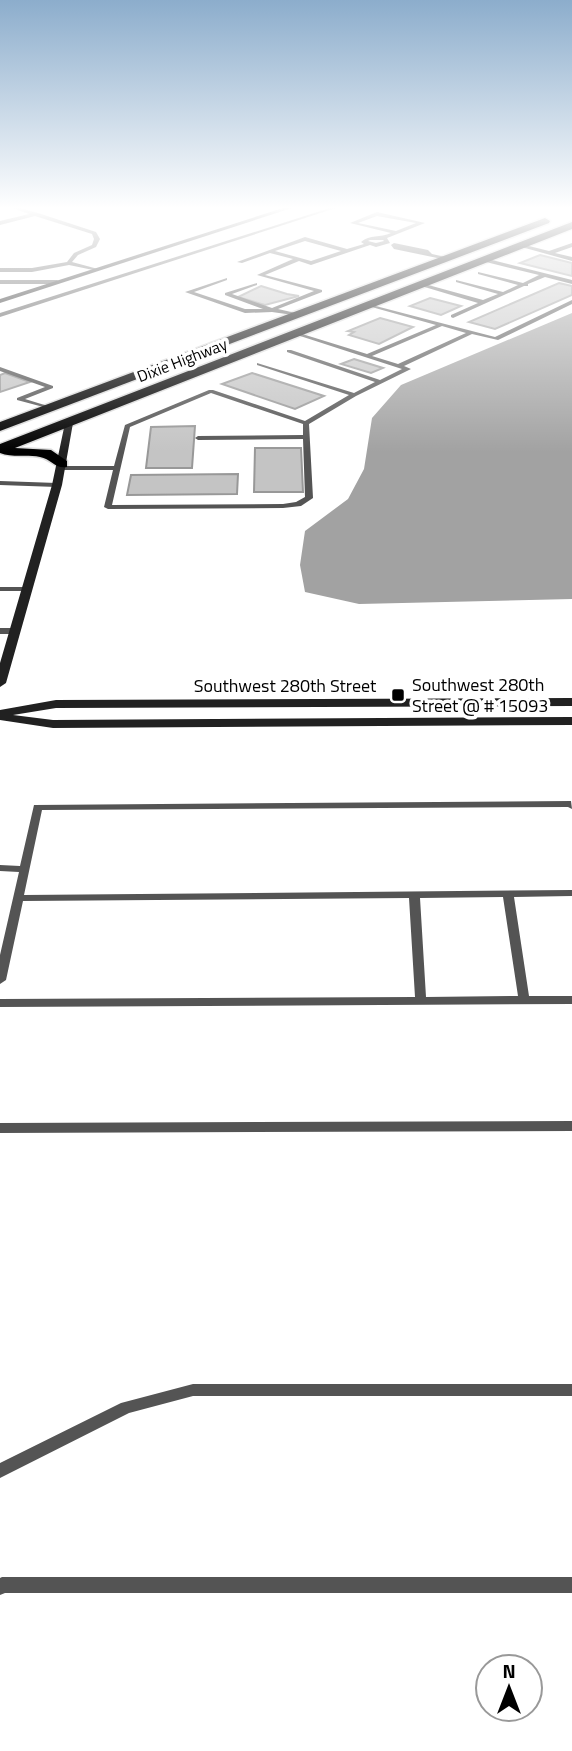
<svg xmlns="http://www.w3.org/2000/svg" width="572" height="1751" font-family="'Titillium Web',sans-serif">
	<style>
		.water { fill: #a2a2a2 }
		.building { fill: #c4c4c4; stroke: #989898; stroke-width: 2 }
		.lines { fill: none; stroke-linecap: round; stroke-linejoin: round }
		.highway-casing { stroke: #dbdbdb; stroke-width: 3 }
		.lane { fill: #545454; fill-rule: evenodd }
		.street { fill: #545454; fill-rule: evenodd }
		.secondary { fill: #212121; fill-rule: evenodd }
		.highway { fill: #000; fill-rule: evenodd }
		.poi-dot { fill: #000; stroke: #fff; stroke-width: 2.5 }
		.labels { text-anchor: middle; stroke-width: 7; stroke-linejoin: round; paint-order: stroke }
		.far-street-label { font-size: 16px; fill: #000; stroke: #fff }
		.poi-label { font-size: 18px; fill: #000; stroke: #fff; text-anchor: start }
		.street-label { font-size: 18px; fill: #000; stroke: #fff }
	</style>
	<rect width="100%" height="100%" fill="#fff"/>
	<polygon class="water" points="572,313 572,599 359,604 305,592 300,565 305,531 348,499 364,469 372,418 401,385"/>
	<g class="building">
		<polygon points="540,255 572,263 572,276 520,263"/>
		<polygon points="559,283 572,286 572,295 495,329 469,322"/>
		<polygon points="261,286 287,294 299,296 265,305 238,297"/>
		<polygon points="430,298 461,306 441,315 410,306"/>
		<polygon points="380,318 413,327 379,344 349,335 354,332 348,331"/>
		<polygon points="354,359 383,368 371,373 341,364"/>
		<polygon points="5,373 30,382 0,392 0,375"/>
		<polygon points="252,373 324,396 295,409 222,384"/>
		<polygon points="195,426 192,468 146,468 151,427"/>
		<polygon points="255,448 301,448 303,492 254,492"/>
		<polygon points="238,474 237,494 127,495 131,475"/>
	</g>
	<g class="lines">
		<defs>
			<g id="highway">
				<polygon points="545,218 550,221 549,223 0,431 0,422"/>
				<path d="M572 222V229L15 448 51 450 67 461V467C55 469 51 459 40 457 27 454 12 458 0 453V444Z"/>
			</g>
		</defs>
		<use href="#highway" class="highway-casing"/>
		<g class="lane">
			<polygon points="10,207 16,207 38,213 96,232 100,239 96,247 78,255 72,262 98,269 98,271 69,265 32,272 0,272 0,268 32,268 67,262 74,253 92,245 94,239 92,234 35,216 0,225 0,221 29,214"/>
			<polygon points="333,207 339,207 0,317 0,313"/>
			<path d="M377 212 425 223 387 238 390 243 376 247 370 245 311 265 299 261 265 275 322 290V292L278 309 300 314V316L272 312 245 313 185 292 227 278V280L194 292 245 309H263L225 295V293L257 283V285L232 294 272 308 314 291 257 275 293 259 270 253 242 263 237 262 305 237 347 249 364 244 361 242C370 234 380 238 391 233L350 223ZM377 216 416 223 396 231 358 223ZM370 240H383L384 241 376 243 368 241ZM305 241 341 251 311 261 275 251Z"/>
			<polygon points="394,243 428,250 432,254 450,258 447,260 394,249 391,245"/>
			<polygon points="572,243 572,247 555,253 572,257 572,261 518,246 521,244 549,251"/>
			<polygon points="484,258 572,280 572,284 545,277 528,284 528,286 524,286 453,318 451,317 451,315 478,303 418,285 421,283 483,300 498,294 456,282 456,280 503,292 518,285 478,274 478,272 523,283 539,275 482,261"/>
			<path d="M572 300V304L498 340 472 334 404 366 411 369 356 396 309 424 313 498 301 506 283 508 108 509 104 507 113 470H61L57 468 61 466H114L125 425 209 390H213L305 421 349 395 257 365V363L354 393 375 382 287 352V350H291L380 380 402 369 294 334 299 333 367 354 436 325 368 306V304L495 337ZM442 326 466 333 398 364 372 356ZM211 393 303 424V435L198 436 195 438 198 440 303 439 305 497 296 502 283 504 112 505 130 427Z"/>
			<polygon points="0,367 53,386 53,388 25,399 51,407 51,409 17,400 17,398 45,387 0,371"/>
			<polygon points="0,481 57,483 61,485 57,487 0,485"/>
			<polygon points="0,587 27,587 31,589 27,591 0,591"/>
			<polygon points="0,628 15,628 19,631 15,634 0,634"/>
			<path d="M571 801 572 809 568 807 42 810 24 895 572 890V896L514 897 529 996H572V1004L0 1007V999L415 997 409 898 23 901 6 980 0 984V955L19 872 0 871V865L20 866 34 805ZM503 897 518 996 426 997 420 898Z"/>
			<polygon points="572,1121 572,1131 0,1133 0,1123"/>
			<polygon points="193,1384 572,1384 572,1396 193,1396 129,1413 0,1478 0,1463 121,1403"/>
			<polygon points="2,1577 572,1577 572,1593 5,1593 0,1595 0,1578"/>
		</g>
		<polygon class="street" points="0,280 57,280 61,282 57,284 0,284"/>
		<g class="secondary">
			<polygon points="286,207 295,207 0,303 0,299"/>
			<polygon points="69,420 73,423 62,485 6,683 0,687 0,663 52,485 65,423"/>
			<polygon points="572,698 572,706 56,708 13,715 53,720 572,717 572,725 53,728 0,720 0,710 56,700"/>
		</g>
		<use href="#highway" class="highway"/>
	</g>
	<linearGradient id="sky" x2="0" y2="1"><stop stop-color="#8cadcc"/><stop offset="0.46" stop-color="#fff"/><stop offset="1" stop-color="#fff" stop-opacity="0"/></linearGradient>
	<rect width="572" height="452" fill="url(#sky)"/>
	<rect class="poi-dot" x="391" y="688" width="14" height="14" rx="3.5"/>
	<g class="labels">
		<g class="far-street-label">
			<text transform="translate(182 360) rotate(-21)" y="6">Dixie Highway</text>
		</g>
		<g class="poi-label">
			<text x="412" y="691">Southwest 280th<tspan x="412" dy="21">Street @ # 15093</tspan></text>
		</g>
		<g class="street-label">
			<text x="285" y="692">Southwest 280th Street</text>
		</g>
	</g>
	<g transform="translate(509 1688)"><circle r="33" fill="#ffffff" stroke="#999999" stroke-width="2"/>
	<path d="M0-5L12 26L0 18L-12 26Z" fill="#000000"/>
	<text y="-10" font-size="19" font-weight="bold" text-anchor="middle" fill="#000000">N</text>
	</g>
</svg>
